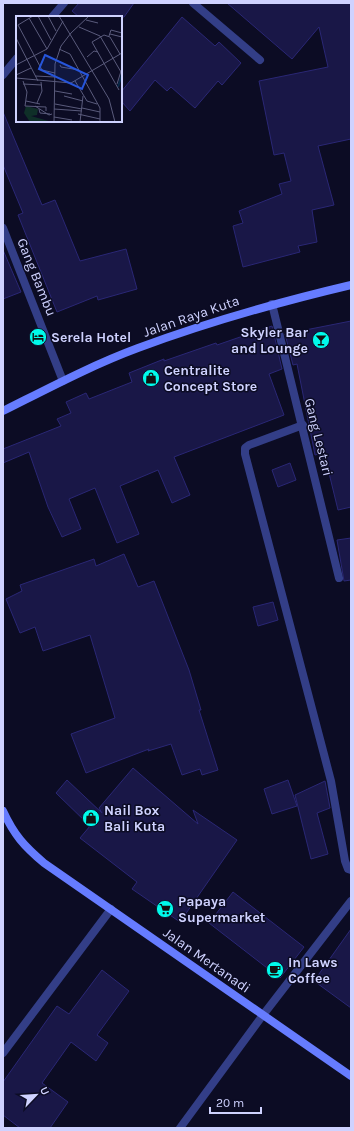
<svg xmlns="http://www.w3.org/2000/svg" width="354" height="1131" font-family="Karla,sans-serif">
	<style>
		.building { fill: #191747; stroke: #2a2775 }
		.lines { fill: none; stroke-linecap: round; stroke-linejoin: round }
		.street { stroke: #333e87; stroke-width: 8 }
		.secondary { stroke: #667cff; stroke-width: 8 }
		.labels { text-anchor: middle; stroke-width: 3; stroke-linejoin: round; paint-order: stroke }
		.street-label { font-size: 14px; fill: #cfd2ff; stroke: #0c0c24 }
		.poi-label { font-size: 14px; font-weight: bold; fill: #cfd2ff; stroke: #0c0c24; text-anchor: start }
		.inset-river { fill: none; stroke: #082948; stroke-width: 2 }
		.inset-road { fill: none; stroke: #5a5b7c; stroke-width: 1 }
		.view { fill: #2655da; fill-opacity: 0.15; stroke: #2655da; stroke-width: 2 }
		.inset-edge { fill: none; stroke: #cfd2ff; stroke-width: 2 }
	</style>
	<rect width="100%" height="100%" fill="#0c0c24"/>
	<g class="building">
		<polygon points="79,3 134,3 124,17 79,17 72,11"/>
		<polygon points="227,3 351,3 351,139 318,146 334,205 312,210 317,242 298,246 300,252 243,267 233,226 243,223 239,211 282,194 279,184 291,181 284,153 274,155 259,81 328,67 319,27 292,59"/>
		<polygon points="182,17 215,46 219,42 241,63 222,85 218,81 195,108 171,87 167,91 155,80 130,111 121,101 121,92"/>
		<polygon points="3,112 42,205 55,200 80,261 126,249 137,289 98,300 97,296 57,312 18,215 23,213 3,165"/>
		<polygon points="3,250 21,292 3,299"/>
		<polygon points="351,321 351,507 338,510 328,469 323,470 319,454 315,455 297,364 293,365 285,334"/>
		<polygon points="272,326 282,369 269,374 284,415 174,457 190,495 172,503 158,470 120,486 139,534 117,543 95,488 69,499 81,529 62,537 48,507 29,452 3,463 3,449 61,426 57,419 71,413 66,402 86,393 89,399 132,382 129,373 164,359 164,361 216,343 217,345"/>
		<polygon points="290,463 296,480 278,487 272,470"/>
		<polygon points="351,538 351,580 344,581 337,540"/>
		<polygon points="124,554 138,587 154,581 189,670 201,710 199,710 218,770 202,775 200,769 182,775 171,744 148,751 149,749 86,773 71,734 115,718 90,635 43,651 35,627 20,633 6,599 22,591 20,585 94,559 96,566"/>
		<polygon points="273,602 278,620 258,626 253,607"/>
		<polygon points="133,768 198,824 193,810 237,840 180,922 132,889 137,882 80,838 90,826 56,793 67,780 102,813 99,808"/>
		<polygon points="288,780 297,806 272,814 264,789"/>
		<polygon points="325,781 330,808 317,813 328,854 311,859 295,795"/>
		<polygon points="233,892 304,947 280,978 209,923"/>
		<polygon points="351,929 351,1008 314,981"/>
		<polygon points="102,970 129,991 97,1035 108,1043 96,1061 71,1042 42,1083 68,1102 50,1128 20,1128 3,1115 3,1082 57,1006 69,1014"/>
	</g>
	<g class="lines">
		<g class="street">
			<polyline points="193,3 260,60"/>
			<polyline points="52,17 64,3"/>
			<polyline points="3,75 17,58"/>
			<polyline points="3,228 63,381"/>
			<polyline points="272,304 339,578"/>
			<polyline points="303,425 249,445 245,448 245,454 331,781 345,861 348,869 351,870"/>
			<polyline points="3,1053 111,909"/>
			<polyline points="180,1128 263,1015 351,901"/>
		</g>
		<g class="secondary">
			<path d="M3 411C47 389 92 365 138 348 208 322 279 302 351 285"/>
			<path d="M3 811C14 835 24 846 44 863L351 1076"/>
		</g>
	</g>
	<defs>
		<symbol id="hotel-disc" viewBox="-11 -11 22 22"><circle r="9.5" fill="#00faeb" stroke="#0c0c24"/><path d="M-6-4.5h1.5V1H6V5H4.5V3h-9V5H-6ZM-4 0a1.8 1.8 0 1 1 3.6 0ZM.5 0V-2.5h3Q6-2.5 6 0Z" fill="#111"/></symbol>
		<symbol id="bar-disc" viewBox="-11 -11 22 22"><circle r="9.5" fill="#00faeb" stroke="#0c0c24"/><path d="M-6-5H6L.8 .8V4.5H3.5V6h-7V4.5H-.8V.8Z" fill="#111"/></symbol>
		<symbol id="shop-disc" viewBox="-11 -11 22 22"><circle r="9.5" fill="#00faeb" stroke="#0c0c24"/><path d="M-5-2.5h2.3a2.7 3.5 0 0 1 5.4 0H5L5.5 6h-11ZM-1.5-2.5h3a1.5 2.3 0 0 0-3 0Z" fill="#111"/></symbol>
		<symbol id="supermarket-disc" viewBox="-11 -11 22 22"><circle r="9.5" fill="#00faeb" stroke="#0c0c24"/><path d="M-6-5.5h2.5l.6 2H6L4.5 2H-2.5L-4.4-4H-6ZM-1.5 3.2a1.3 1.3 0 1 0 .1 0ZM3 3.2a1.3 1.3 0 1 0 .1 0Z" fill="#111"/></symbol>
		<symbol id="cafe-disc" viewBox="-11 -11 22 22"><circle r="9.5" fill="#00faeb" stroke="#0c0c24"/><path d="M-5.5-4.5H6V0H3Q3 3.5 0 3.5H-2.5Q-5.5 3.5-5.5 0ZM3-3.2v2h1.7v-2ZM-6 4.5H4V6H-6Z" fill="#111"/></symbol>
	</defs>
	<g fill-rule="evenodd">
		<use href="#hotel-disc" x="28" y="327" width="20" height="20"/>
		<use href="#bar-disc" x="311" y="330" width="20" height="20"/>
		<use href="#shop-disc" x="141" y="368" width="20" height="20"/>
		<use href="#shop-disc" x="81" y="808" width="20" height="20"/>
		<use href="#supermarket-disc" x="155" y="899" width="20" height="20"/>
		<use href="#cafe-disc" x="265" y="960" width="20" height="20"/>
	</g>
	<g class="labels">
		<g class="street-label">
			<text transform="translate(37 277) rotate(68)" y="5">Gang Bambu</text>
			<text transform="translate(191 316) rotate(-19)" y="5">Jalan Raya Kuta</text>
			<text transform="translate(319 437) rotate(76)" y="5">Gang Lestari</text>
			<text transform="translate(207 960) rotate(35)" y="5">Jalan Mertanadi</text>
		</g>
		<g class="poi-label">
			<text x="308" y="337" text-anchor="end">Skyler Bar<tspan x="308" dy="16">and Lounge</tspan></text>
			<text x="51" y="342">Serela Hotel</text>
			<text x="164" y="375">Centralite<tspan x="164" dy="16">Concept Store</tspan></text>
			<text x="104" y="815">Nail Box<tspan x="104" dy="16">Bali Kuta</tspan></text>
			<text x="178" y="906">Papaya<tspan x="178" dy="16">Supermarket</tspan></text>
			<text x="288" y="967">In Laws<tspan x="288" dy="16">Coffee</tspan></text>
		</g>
	</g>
	<g transform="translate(16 16)">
		<rect width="106" height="106" fill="#0c0c24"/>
		<path d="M10 90 22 93 21 99 15 100 36 106H14L8 97Z" fill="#0f2f28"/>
		<path class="inset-river" d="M102 71 106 58"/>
		<path class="inset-road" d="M17 0 2 9 26 54M22 0 35 24M32 0 40 15M43 0 93 83 99 106M13 2 31 33M70 4 82 7M63 11 84 20M55 17 73 0M94 18 106 21M84 20 105 56M93 20 95 14 106 17M0 22 22 65M43 33 54 38 84 92V106M71 41 78 35 82 36M0 49 31 33 47 5M44 49 45 51 63 54M26 54 39 57M0 59 15 52M19 60 39 61M0 62 55 67 106 37M7 65 11 76 9 90 30 91V95M59 65 71 85 81 88M7 68 26 69M101 68 106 52M103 74 76 26 88 19 94 21 104 38M39 75 56 78M48 80 67 85M10 85 24 88M21 87 26 75 25 66M39 88 66 93M19 90 33 99 36 98M66 92 84 96M23 93 24 97 34 98M38 93 66 95M62 98 84 103M38 101 56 104M38 106 39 48 45 30 55 17M64 106 67 80"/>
		<path class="view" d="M29 39 72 59 66 73 23 53Z"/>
		<rect width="106" height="106" class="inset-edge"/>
	</g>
	<rect width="354" height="1131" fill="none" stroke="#cfd2ff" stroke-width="8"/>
	<g transform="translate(36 1095) rotate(65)" stroke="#0c0c24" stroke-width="3" paint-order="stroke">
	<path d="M0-3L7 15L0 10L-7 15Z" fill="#cfd2ff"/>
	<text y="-6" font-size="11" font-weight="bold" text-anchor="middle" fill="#cfd2ff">U</text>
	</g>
	<path d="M210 1107v6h51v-6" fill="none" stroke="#cfd2ff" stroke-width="2"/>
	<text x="216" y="1107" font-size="12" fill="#cfd2ff" stroke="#0c0c24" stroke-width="3" paint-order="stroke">20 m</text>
</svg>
